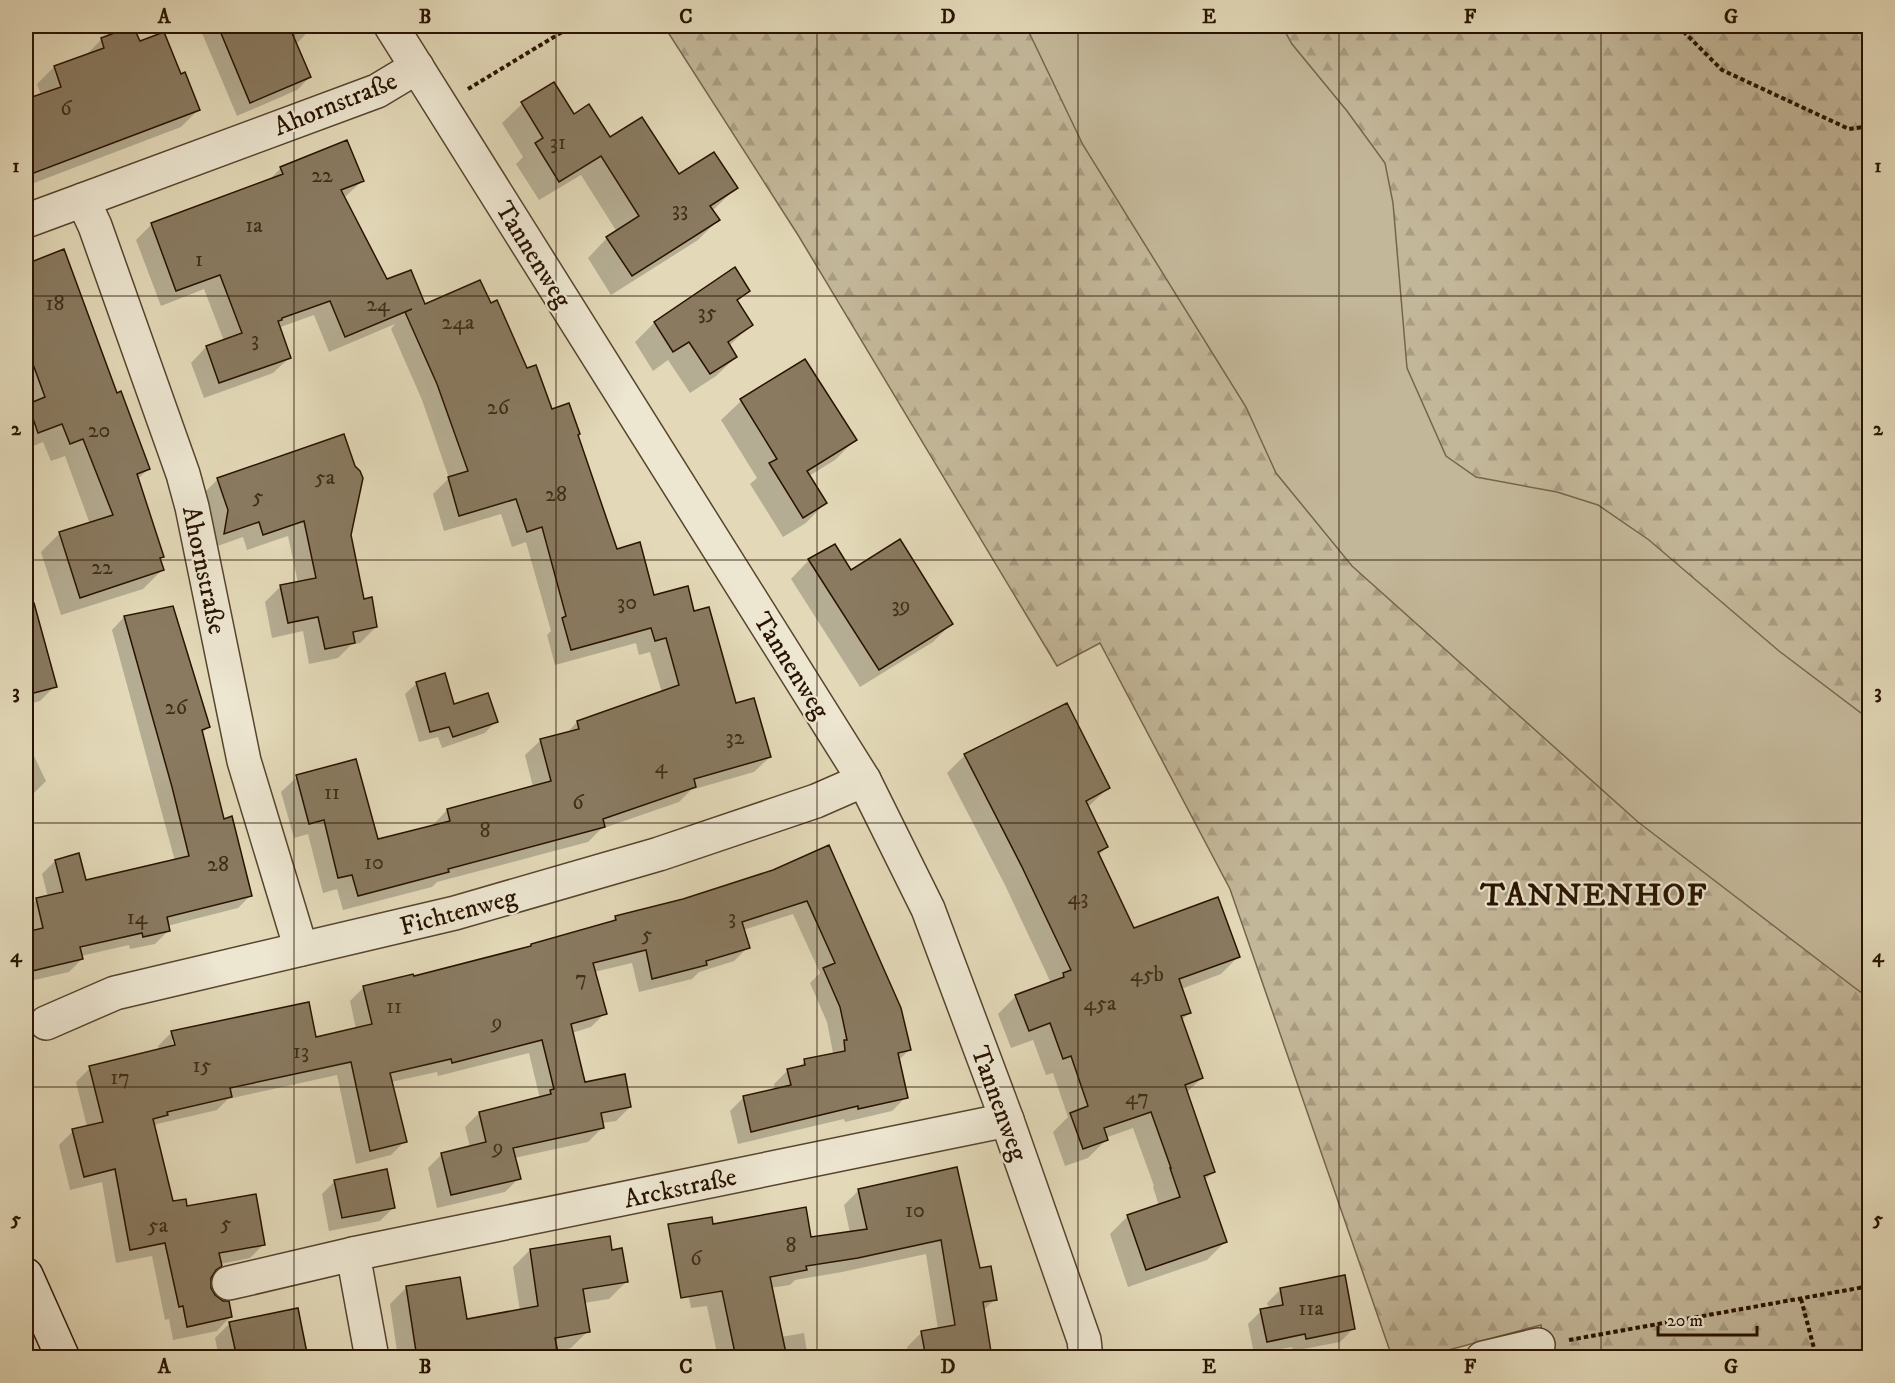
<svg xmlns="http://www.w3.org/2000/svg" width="1895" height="1383" font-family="'IM FELL DW Pica',serif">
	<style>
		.green { fill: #c3b799; stroke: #76654c; stroke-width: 1.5 }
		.forest { fill: url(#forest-firs); stroke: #76654c; stroke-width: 1.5 }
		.shadow { fill: #0003; fill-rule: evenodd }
		.building { fill: #897a60; stroke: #281300; stroke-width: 1.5 }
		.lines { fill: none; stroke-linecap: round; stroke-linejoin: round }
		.street-casing { stroke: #57442e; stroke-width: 36 }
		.secondary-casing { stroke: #281300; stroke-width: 36 }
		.path { stroke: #281300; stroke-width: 4; stroke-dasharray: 4.5 3; stroke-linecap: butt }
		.street { stroke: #ede6d1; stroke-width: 33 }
		.secondary { stroke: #ede6d1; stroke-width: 33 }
		.grid { fill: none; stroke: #281300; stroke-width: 1.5; stroke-opacity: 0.55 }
		.labels { text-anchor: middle; stroke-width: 4.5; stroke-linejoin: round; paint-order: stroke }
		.number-label { font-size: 22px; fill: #402d18 }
		.street-label { font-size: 26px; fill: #281300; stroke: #ede6d1 }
		.district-label { font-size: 32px; font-weight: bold; letter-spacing: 1.5px; fill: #281300; stroke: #ede6d1 }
		.neatline { fill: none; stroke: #281300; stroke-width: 2 }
		.grid-label { font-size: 20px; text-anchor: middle; font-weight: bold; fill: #281300 }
	</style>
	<defs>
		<pattern id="forest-firs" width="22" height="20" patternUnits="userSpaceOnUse" patternTransform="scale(1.5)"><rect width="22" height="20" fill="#c3b799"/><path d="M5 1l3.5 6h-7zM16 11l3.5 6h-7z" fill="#a89c82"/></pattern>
	</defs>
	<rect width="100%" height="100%" fill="#e3d9b8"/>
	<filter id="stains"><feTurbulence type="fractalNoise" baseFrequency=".00333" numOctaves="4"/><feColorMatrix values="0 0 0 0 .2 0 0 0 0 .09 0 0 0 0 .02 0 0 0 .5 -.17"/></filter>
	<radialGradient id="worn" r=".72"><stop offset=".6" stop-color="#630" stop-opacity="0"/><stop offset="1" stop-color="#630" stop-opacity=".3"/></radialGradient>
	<polygon class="green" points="809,26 1869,26 1869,1357 1545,1357 1541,1325"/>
	<g class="forest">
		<polygon points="664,26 1026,26 1083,145 1246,407 1276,473 1352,566 1638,822 1855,988 1869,998 1869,1357 1545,1357 1541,1325 1423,1357 1392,1357 1230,889 1100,643 1057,666 798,235"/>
		<polygon points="1282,26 1869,26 1869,719 1779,651 1649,540 1598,505 1557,492 1476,477 1446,456 1407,368 1393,203 1385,163 1347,111 1292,44"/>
	</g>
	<g class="shadow">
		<polygon points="199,26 300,26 305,35 296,44 310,77 297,90 237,116"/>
		<polygon points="133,27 139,43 180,76 198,110 181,127 26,186 26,101 41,95 37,84 54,67 85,56 101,40"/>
		<polygon points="553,84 573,116 609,139 678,177 736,188 712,211 718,220 698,240 611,295 588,258 607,238 617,232 581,175 539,200 516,164 523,157 502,123 522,104"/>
		<polygon points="281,168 362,181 346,196 343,198 386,281 526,370 551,411 576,436 616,550 653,597 693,613 735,705 770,757 754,772 691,790 679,802 601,829 588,842 437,882 432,887 343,910 337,889 323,893 308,834 294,838 281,792 297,777 377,841 432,826 447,810 533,787 525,755 541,740 566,734 577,722 662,693 650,652 639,655 636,643 555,665 547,635 551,631 526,542 512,547 501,514 444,531 433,494 449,478 422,400 391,329 395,324 329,352 314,315 278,328 289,358 273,373 204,398 191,363 206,347 224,341 204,289 161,306 136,240 152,224 267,182"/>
		<polygon points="63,251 117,395 149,468 138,479 162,556 159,559 162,570 143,589 61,615 41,552 60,533 90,524 65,456 51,461 43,442 26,449 26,266"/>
		<polygon points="748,291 736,303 751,325 729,346 736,357 716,376 690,393 668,360 653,371 635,342 654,323"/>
		<polygon points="805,361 855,440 835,460 809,476 825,503 806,523 783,537 750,484 757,478 721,420 741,401"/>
		<polygon points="218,479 349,535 363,601 376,627 360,643 351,645 338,658 309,664 303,631 272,638 265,602 281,586 298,583 288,536 247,550 243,537 209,549 213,527 202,495"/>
		<polygon points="809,560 850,572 951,624 933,642 860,687 791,579"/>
		<polygon points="29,591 55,686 40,701 26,705 26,592"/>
		<polygon points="124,617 208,727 201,734 223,821 251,895 238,908 167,926 168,931 155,944 130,949 129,945 81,956 82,959 69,972 26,982 26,934 29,933 26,911 37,899 48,897 42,874 55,861 85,881 175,861 112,630"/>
		<polygon points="417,683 453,706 496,721 485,733 442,748 438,737 419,742 405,694"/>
		<polygon points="32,752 46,781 33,794 26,798 26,755"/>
		<polygon points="965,755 1108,788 1088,807 1107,847 1098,856 1134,930 1239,956 1221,974 1181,989 1189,1013 1181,1021 1202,1078 1186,1093 1213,1172 1204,1181 1225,1242 1207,1260 1128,1287 1110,1234 1128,1216 1159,1206 1153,1187 1154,1186 1133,1128 1105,1138 1106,1140 1088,1158 1065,1166 1053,1132 1068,1117 1053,1073 1046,1075 1033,1040 1011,1048 998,1014 1016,996 1051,983 1005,885 947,773"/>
		<path d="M828 847 909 1050 898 1061 906 1097 892 1111 845 1122 844 1119 738 1144 730 1111 744 1097 775 1090 774 1084 788 1070 797 1069 805 1061 831 1055 833 1053 827 1022 810 983 820 973 793 914 743 930 748 947 734 961 699 972 692 979 639 992 632 963 594 972 605 1013 591 1027 572 1033 584 1084 630 1107 616 1121 601 1123 602 1128 588 1142 514 1158 519 1178 505 1192 437 1208 428 1168 442 1154 470 1147 465 1127 479 1113 540 1099 529 1053 438 1076 437 1072 391 1082 405 1141 391 1155 356 1164 337 1075 228 1099 217 1110 157 1124 154 1127 172 1203 264 1244 250 1258 220 1264 211 1275 209 1287 230 1317 217 1331 173 1340 169 1319 165 1320 152 1256 116 1263 102 1182 70 1190 59 1145 73 1131 87 1127 76 1082 90 1068 159 1051 158 1046 172 1032 315 1039 356 1029 350 1001 364 987 412 977 529 948 532 945 609 924 616 917 684 900 773 872ZM172 1040H175V1053Z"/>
		<polygon points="956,1169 979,1269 995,1299 983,1311 991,1358 909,1358 907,1347 922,1332 938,1329 926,1254 842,1272 795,1280 790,1285 770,1288 781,1337 804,1333 808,1358 718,1358 707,1306 691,1308 678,1244 810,1238 850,1233 844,1205 859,1190"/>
		<polygon points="335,1181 393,1208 380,1221 329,1231 322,1194"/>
		<polygon points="530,1250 611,1251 626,1282 609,1299 584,1303 588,1331 571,1348 556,1351 557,1358 398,1358 390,1304 407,1287 466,1321 520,1311 513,1267"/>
		<polygon points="1280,1290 1354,1328 1340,1342 1293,1351 1292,1347 1254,1354 1248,1324 1261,1311 1269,1309 1267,1303"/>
		<polygon points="230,1323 304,1358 219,1358 215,1338"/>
	</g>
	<g class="building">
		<polygon points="133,26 140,41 164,32 181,74 185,72 200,110 26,176 26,99 61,87 54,66 104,48 101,38"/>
		<polygon points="218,26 289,26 311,77 250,103"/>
		<polygon points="554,82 574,114 589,104 610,137 642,117 679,174 714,152 738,188 710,206 720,220 632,276 606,237 639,216 601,156 559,182 535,143 543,138 521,102"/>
		<polygon points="347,140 364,181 341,190 387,279 411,270 425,304 480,280 491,303 497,300 527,368 536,365 552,409 569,403 580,434 578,435 617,549 640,542 654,595 688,586 694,611 709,607 736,703 754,698 771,757 694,779 696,787 603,819 605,827 448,869 449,872 358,896 352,875 338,878 324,820 309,824 296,775 356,759 378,839 450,821 447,809 551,781 540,739 579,729 577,721 679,685 666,638 655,641 651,628 571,650 562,618 566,616 542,527 527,532 516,499 459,516 448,477 468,471 437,384 405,312 412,309 345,337 330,301 282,318 282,320 278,321 291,358 219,383 206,346 242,333 220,275 176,291 151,223 283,174 280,167"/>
		<polygon points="64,249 117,393 121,391 150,469 137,474 164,557 160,558 164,570 80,598 59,532 113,515 83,439 70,444 62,424 38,433 28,404 45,397 26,345 26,264"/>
		<polygon points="735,267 750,291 737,300 753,325 728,342 737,357 710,374 689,342 673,352 654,322"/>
		<polygon points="805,359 857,440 807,471 827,503 803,518 769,463 777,459 740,399"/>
		<polygon points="344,434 355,466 360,471 363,478 351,535 364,599 372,597 377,627 353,632 355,643 325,649 318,617 288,623 280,585 316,578 304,521 263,535 259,522 224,534 228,510 217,478"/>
		<polygon points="900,539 953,624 879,670 808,559 835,544 851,570"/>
		<polygon points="34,603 57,687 26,695 26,604"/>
		<polygon points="173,606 210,727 202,730 224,819 232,816 252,896 167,917 170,931 143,937 142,933 80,947 83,959 32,971 26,941 26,932 43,928 36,898 63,892 55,860 79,853 86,880 189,856 172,787 124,616"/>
		<polygon points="445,673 454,704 488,693 498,722 453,737 449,727 430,732 416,682"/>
		<polygon points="1067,703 1110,788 1086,801 1108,847 1098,852 1134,928 1218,897 1240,957 1179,979 1191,1013 1181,1016 1203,1078 1185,1085 1215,1172 1204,1176 1227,1242 1146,1270 1127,1215 1180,1197 1170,1168 1171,1168 1151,1112 1104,1128 1108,1140 1083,1149 1070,1113 1088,1106 1071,1056 1063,1059 1050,1023 1029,1031 1015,995 1064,977 1063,973 1071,970 1022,867 964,754"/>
		<polygon points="829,845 901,1008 911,1050 898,1053 908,1098 858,1109 858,1106 751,1132 743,1096 791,1085 787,1069 805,1065 804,1059 845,1051 844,1040 847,1040 840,1007 823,968 835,963 807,901 742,922 750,948 706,961 707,965 652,979 646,950 593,963 607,1014 571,1024 585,1082 625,1074 631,1107 601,1113 604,1128 513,1148 521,1179 451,1195 441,1153 486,1142 479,1112 551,1094 550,1090 554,1089 542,1040 452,1063 451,1059 390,1073 407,1142 370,1151 351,1062 230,1088 232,1097 167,1112 168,1115 153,1119 173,1201 186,1199 187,1206 256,1194 265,1245 219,1253 222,1266 216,1270 211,1278 211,1288 215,1295 223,1301 229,1301 232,1317 187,1327 183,1306 179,1307 165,1243 130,1250 115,1169 84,1177 72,1129 103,1122 89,1066 175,1045 171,1031 309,1002 316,1037 372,1024 363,986 413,974 414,976 531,946 531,944 616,920 615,916 683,899 773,870"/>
		<polygon points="957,1167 980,1268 991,1266 997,1300 983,1302 992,1358 926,1358 921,1331 955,1325 941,1240 858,1258 806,1266 807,1270 770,1277 787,1358 736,1358 722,1291 681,1298 668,1224 712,1217 713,1224 806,1207 811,1237 867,1229 858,1189"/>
		<polygon points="387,1169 395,1208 342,1218 334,1180"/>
		<polygon points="610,1236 612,1250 622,1248 628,1282 583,1289 590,1332 555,1338 559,1358 417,1358 406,1286 460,1277 467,1319 538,1306 530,1249"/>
		<polygon points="1345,1275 1355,1329 1306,1339 1305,1334 1267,1342 1260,1309 1283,1305 1280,1288"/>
		<polygon points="298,1308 308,1358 237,1358 229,1322"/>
	</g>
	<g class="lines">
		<defs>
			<g id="street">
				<polyline points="391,26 864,780 928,909 1007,1120 1084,1340 1086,1358"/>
				<polyline points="26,221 83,200"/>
				<polyline points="301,949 244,761 192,507 183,474 95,226 83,200 377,91 417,67"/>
				<polyline points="46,1023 115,993 455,913 659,854 816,801 864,780"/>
				<polyline points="229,1283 353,1254"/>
				<polyline points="372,1358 353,1254 1007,1120"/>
				<polyline points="1483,1358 1538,1345"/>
			</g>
			<polyline id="secondary" points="26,1275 63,1358"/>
		</defs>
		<use href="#street" class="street-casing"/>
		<use href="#secondary" class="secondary-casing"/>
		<g class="path">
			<polyline points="1678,26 1722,70 1849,129 1870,126"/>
			<polyline points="468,89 572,26"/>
			<polyline points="1801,1299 1815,1352 1819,1358"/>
			<polyline points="1569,1340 1870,1286"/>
		</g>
		<use href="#street" class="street"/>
		<use href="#secondary" class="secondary"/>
	</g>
	<path class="grid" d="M294 26V1358M556 26V1358M817 26V1358M1078 26V1358M1339 26V1358M1601 26V1358M26 296H1870M26 560H1870M26 823H1870M26 1087H1870"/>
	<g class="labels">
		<g class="number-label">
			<text x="66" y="115">6</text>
			<text x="558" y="149">31</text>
			<text x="322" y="182">22</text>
			<text x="680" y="216">33</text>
			<text x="254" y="232">1a</text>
			<text x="199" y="266">1</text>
			<text x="55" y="310">18</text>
			<text x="378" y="311">24</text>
			<text x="707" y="319">35</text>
			<text x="458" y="329">24a</text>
			<text x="255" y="346">3</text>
			<text x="498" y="414">26</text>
			<text x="99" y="437">20</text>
			<text x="325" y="484">5a</text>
			<text x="556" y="501">28</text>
			<text x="258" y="503">5</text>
			<text x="102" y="574">22</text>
			<text x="627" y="609">30</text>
			<text x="901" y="612">39</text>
			<text x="176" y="714">26</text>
			<text x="735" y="744">32</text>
			<text x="661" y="773">4</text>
			<text x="332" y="799">11</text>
			<text x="578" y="809">6</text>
			<text x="485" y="837">8</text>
			<text x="374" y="869">10</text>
			<text x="218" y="871">28</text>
			<text x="1078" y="904">43</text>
			<text x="137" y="924">14</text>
			<text x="732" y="924">3</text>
			<text x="647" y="941">5</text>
			<text x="1147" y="981">45b</text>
			<text x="581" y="985">7</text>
			<text x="1100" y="1010">45a</text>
			<text x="394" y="1013">11</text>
			<text x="497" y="1029">9</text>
			<text x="301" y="1058">13</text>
			<text x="202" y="1072">15</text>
			<text x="120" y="1084">17</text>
			<text x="1137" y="1104">47</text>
			<text x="498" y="1154">9</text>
			<text x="915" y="1217">10</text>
			<text x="226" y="1230">5</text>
			<text x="158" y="1232">5a</text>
			<text x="791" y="1252">8</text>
			<text x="696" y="1265">6</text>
			<text x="1311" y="1315">11a</text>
		</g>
		<g class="street-label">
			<text transform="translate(335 103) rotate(-22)" y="9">Ahornstraße</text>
			<text transform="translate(534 254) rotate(58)" y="9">Tannenweg</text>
			<text transform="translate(205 570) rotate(78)" y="9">Ahornstraße</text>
			<text transform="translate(792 665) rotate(58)" y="9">Tannenweg</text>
			<text transform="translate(458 911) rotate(-15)" y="9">Fichtenweg</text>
			<text transform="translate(1000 1103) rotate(70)" y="9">Tannenweg</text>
			<text transform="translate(680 1187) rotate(-12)" y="9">Arckstraße</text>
		</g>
		<g class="district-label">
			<text x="1594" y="905">TANNENHOF</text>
		</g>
	</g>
	<rect width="1895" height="1383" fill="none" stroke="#e3d9b8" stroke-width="66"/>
	<path d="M1658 1326v9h99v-9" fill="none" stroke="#281300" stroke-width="3"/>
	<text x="1667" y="1326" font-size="18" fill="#281300" stroke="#ede6d1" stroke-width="4.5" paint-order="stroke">20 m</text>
	<rect x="33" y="33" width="1829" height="1317" class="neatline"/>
	<g class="grid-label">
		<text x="164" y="23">A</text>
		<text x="425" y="23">B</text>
		<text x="686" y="23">C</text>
		<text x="948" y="23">D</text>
		<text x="1209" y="23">E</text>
		<text x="1470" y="23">F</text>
		<text x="1731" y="23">G</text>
		<text x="16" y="172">1</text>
		<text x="1878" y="172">1</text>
		<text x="16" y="435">2</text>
		<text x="1878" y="435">2</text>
		<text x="16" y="698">3</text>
		<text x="1878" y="698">3</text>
		<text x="16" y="962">4</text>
		<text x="1878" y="962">4</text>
		<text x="16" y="1225">5</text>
		<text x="1878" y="1225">5</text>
		<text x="164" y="1373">A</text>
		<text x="425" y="1373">B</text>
		<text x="686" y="1373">C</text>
		<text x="948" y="1373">D</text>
		<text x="1209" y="1373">E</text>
		<text x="1470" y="1373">F</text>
		<text x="1731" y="1373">G</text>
	</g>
	<rect width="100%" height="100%" filter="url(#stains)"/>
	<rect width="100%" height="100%" fill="url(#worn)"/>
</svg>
